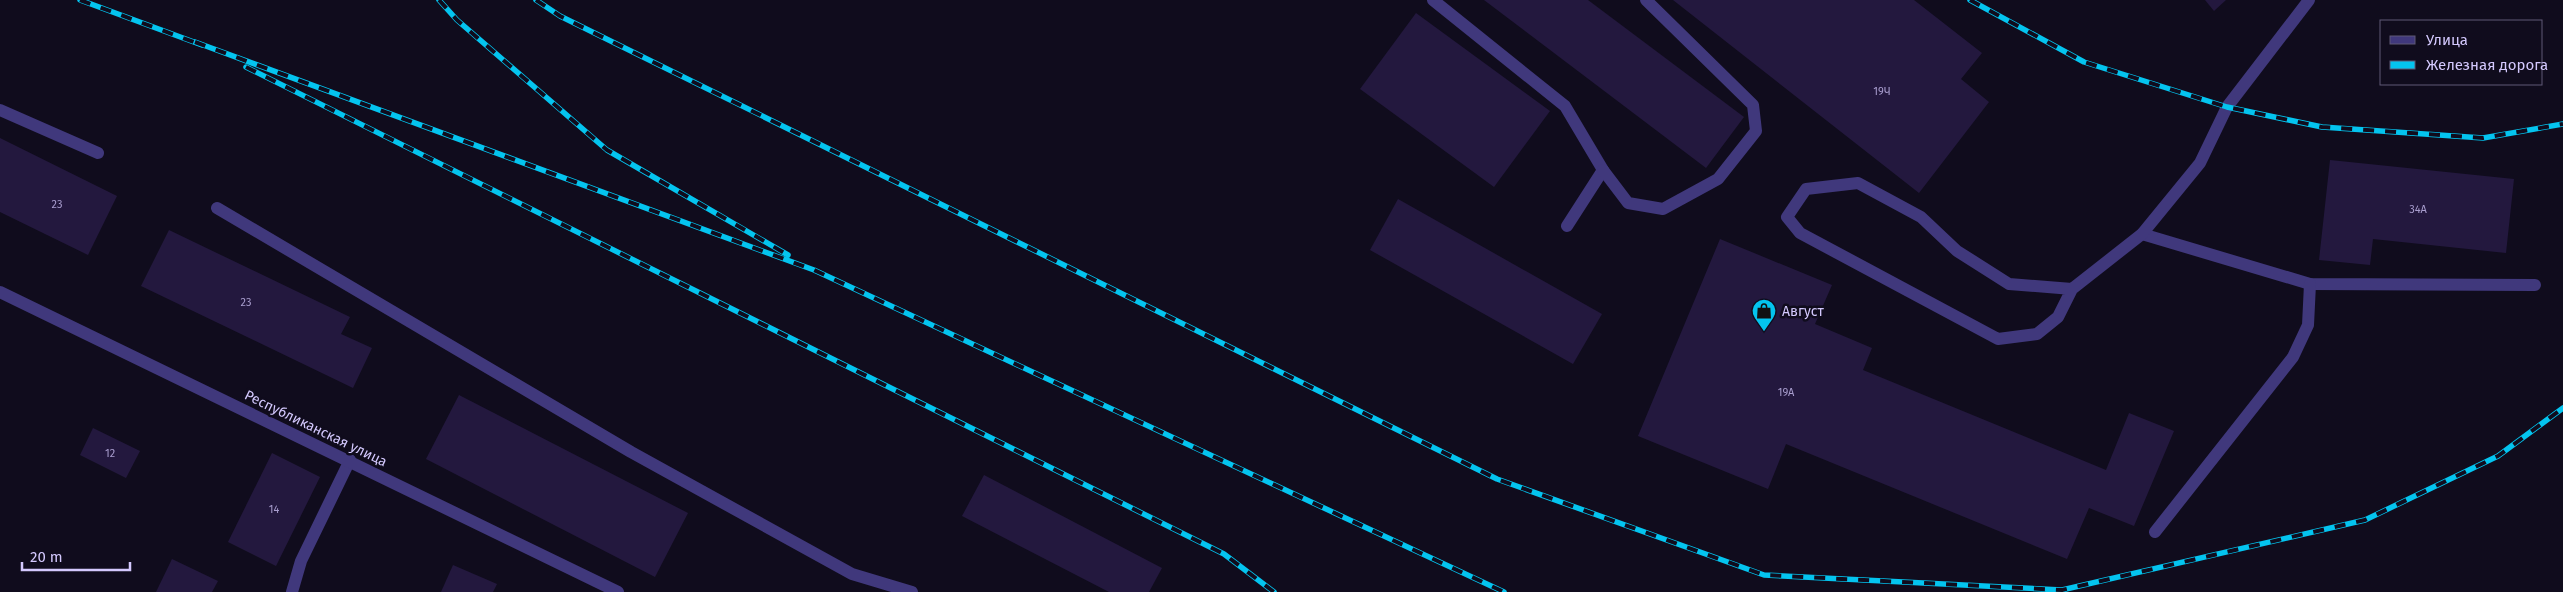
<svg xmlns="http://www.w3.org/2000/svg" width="2563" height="592" font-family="'Fira Sans',sans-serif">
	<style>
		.building { fill: #23183e }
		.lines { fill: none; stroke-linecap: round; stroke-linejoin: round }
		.lane { stroke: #40387c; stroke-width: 12 }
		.street { stroke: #40387c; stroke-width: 12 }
		.rail-casing { stroke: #04c4ef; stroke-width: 5.5 }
		.rail { stroke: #100c1d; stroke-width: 4; stroke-dasharray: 11; stroke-linecap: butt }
		.labels { text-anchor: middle; stroke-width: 5; stroke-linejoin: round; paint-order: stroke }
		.number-label { font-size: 11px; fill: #a89dce }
		.poi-label { font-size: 14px; fill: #d4c9fe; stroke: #100c1d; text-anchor: start }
		.street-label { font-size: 14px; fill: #d4c9fe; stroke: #100c1d }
	</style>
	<rect width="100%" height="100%" fill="#100c1d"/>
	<g class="building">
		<polygon points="1484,0 1588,0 1744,117 1706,168"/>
		<polygon points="1673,0 1914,0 1982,53 1961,79 1989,102 1919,193"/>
		<polygon points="2205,0 2226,0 2214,11"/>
		<polygon points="1416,13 1550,111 1494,187 1360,89"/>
		<polygon points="0,138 117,196 88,255 0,212"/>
		<polygon points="2330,160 2514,179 2506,253 2373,239 2370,265 2319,260"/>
		<polygon points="1398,199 1602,314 1573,364 1370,250"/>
		<polygon points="169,230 350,317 341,334 372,348 353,388 141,286"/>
		<polygon points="1720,239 1832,285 1815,324 1872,348 1863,370 2106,470 2129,413 2174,431 2134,526 2089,508 2067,559 1786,444 1768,489 1638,436"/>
		<polygon points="459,395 688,513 655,577 426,459"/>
		<polygon points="93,428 140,451 126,478 80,455"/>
		<polygon points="272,453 320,477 276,566 228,542"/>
		<polygon points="984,475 1162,568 1149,592 1109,592 962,516"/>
		<polygon points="172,559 218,581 212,592 156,592"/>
		<polygon points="453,565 497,584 493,592 441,592"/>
	</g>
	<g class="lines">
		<g class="lane">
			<polyline points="1433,0 1565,106 1603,170 1567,226"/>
			<polyline points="0,110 98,153"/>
			<polyline points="1603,170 1628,203 1663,209 1718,179 1756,131 1753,105 1646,0"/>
			<polyline points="217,208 631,452 852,574 912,592"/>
			<polyline points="2142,234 2310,284 2535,285"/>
			<polyline points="2072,289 2058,317 2037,334 1998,339 1800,233 1787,217 1806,189 1858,183 1921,217 1957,251 2009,284 2072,289 2142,234 2200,163 2227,107 2309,0"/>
			<polyline points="2155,532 2293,357 2308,325 2310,284"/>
			<polyline points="292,592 301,561 350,460"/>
		</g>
		<polyline class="street" points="0,292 618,592"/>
		<defs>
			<g id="rail">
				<polyline points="80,0 202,45"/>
				<polyline points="439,0 457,20 607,150 788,255"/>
				<polyline points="536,0 560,16 1497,479 1764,575 2062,590 2365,520 2498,456 2563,408"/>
				<polyline points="1970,0 2084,62 2227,107 2322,127 2483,138 2563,124"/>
				<polyline points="195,42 814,270 1504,592"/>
				<polyline points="246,67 1224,554 1274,592"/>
			</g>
		</defs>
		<use href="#rail" class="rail-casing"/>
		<use href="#rail" class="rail"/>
	</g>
	<defs>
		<symbol id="shop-pin" viewBox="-11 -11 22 30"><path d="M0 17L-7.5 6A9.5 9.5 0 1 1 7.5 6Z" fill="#04c4ef" stroke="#100c1d"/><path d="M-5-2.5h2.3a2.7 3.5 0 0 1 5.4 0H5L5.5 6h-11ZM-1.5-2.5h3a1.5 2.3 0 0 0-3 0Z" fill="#111"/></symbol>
	</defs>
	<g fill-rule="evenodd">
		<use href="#shop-pin" x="1750" y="297" width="28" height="38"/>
	</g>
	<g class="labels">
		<g class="number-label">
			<text x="1882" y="95">19Ч</text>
			<text x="57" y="208">23</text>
			<text x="2418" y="213">34А</text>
			<text x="246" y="306">23</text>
			<text x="1786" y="396">19А</text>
			<text x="110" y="457">12</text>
			<text x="274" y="513">14</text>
		</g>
		<g class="poi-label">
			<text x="1782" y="316">Август</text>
		</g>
		<g class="street-label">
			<text transform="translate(316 428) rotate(26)" y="5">Республиканская улица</text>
		</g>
	</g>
	<rect x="2380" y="20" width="162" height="65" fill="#100c1d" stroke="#5e5877"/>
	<rect x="2390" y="36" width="25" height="8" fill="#40387c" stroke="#5e5877"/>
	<text x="2426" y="45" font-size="15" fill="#d4c9fe">Улица</text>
	<rect x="2390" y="61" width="25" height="8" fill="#04c4ef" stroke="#5e5877"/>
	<text x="2426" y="70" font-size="15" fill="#d4c9fe">Железная дорога</text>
	<path d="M22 562v8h108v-8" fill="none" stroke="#d4c9fe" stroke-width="2.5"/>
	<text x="30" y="562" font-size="15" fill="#d4c9fe" stroke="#100c1d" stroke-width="4" paint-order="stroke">20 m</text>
</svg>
